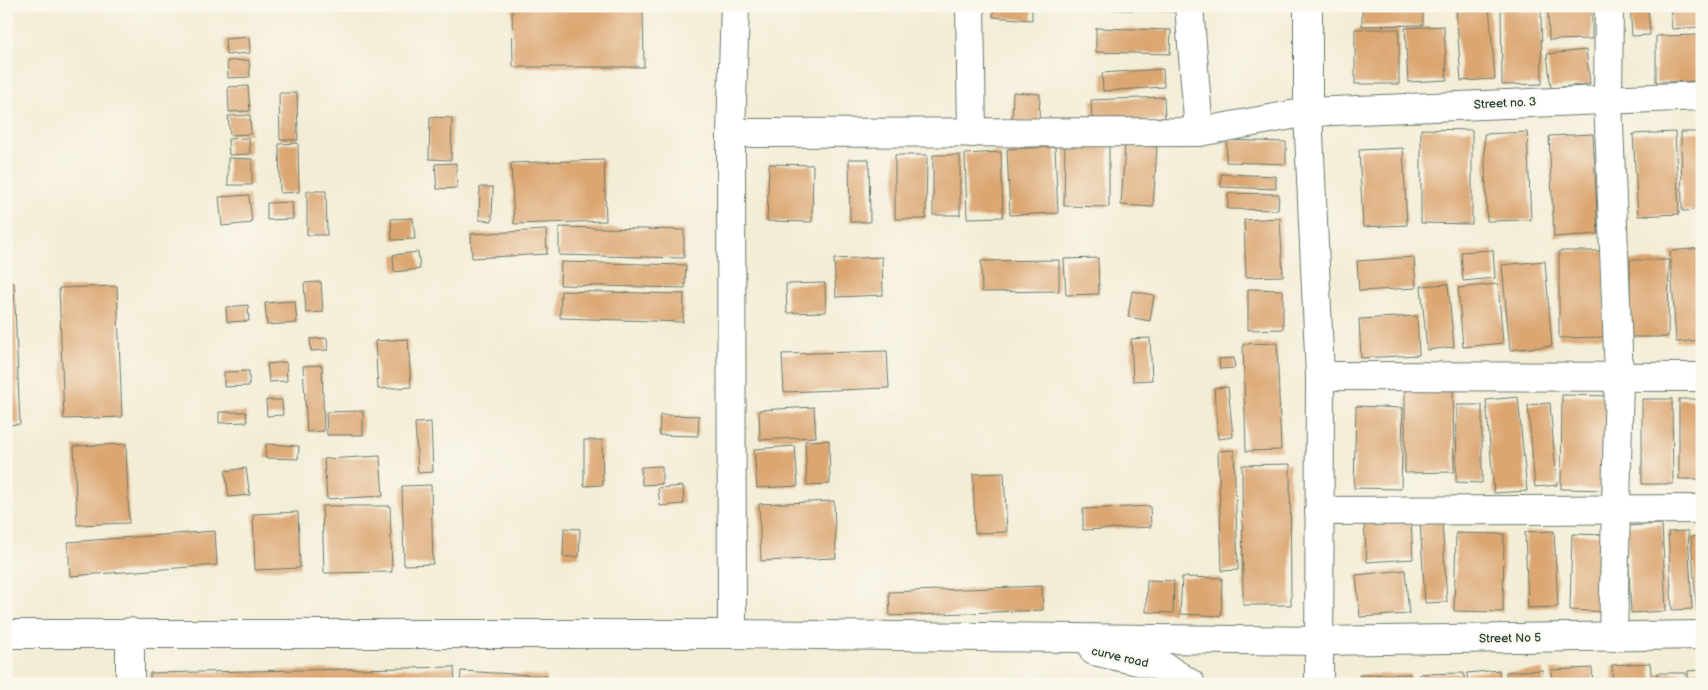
<svg xmlns="http://www.w3.org/2000/svg" width="1708" height="690" font-family="'Balsamiq Sans',sans-serif">
	<style>
		.building { fill: #dba671 }
		.lines { fill: none; stroke-linecap: round; stroke-linejoin: round }
		.minor-casing { stroke: #697b6d; stroke-width: 30 }
		.minor { stroke: #fff; stroke-width: 28 }
		.labels { text-anchor: middle; stroke-width: 4.5; stroke-linejoin: round; paint-order: stroke }
		.street-label { font-size: 12px; fill: #1f3d34; stroke: #fbf7ec }
	</style>
	<rect width="100%" height="100%" fill="#fbf7ec"/>
	<filter id="ink" filterUnits="userSpaceOnUse"><feTurbulence type="fractalNoise" baseFrequency=".02" numOctaves="2"/><feDisplacementMap in="SourceGraphic" scale="10" xChannelSelector="R" yChannelSelector="G"/><feConvolveMatrix kernelMatrix="1 2 1 2 8 2 1 2 1" color-interpolation-filters="sRGB"/></filter>
	<filter id="wash" filterUnits="userSpaceOnUse"><feTurbulence type="fractalNoise" baseFrequency=".0096" numOctaves="4" result="noise"/><feDisplacementMap in="SourceGraphic" scale="20" xChannelSelector="R" yChannelSelector="G"/><feGaussianBlur stdDeviation="1.12" result="paint"/><feColorMatrix in="noise" values="0 0 0 0 0 0 0 0 0 0 0 0 0 0 0 0 0 1.4 0 .05"/><feComposite in="paint" operator="in"/></filter>
	<g filter="url(#wash)">
		<rect width="100%" height="100%" fill="#f3edd6"/>
		<g id="blocks">
			<g class="building">
				<polygon points="512,6 643,6 644,67 513,67"/>
				<polygon points="994,6 1032,6 1032,20 993,17"/>
				<polygon points="1105,6 1177,6 1177,12 1105,9"/>
				<polygon points="1362,6 1423,6 1423,25 1362,26"/>
				<polygon points="1456,6 1489,6 1495,79 1461,81"/>
				<polygon points="1501,6 1541,6 1542,84 1502,85"/>
				<polygon points="1548,6 1592,6 1592,39 1549,40"/>
				<polygon points="1630,6 1648,6 1650,35 1632,36"/>
				<polygon points="1670,6 1702,6 1702,27 1672,29"/>
				<polygon points="1444,26 1447,80 1408,82 1405,28"/>
				<polygon points="1096,28 1171,30 1170,54 1096,52"/>
				<rect x="1355" y="29" width="44" height="55"/>
				<polygon points="1702,35 1702,81 1656,82 1656,36"/>
				<polygon points="249,37 250,53 226,55 225,39"/>
				<polygon points="1586,50 1590,84 1551,88 1547,54"/>
				<polygon points="249,60 250,77 228,78 227,61"/>
				<polygon points="1163,69 1164,87 1103,91 1102,73"/>
				<polygon points="248,86 250,111 229,112 228,87"/>
				<polygon points="1013,92 1040,94 1039,122 1012,121"/>
				<polygon points="279,93 297,93 298,140 280,140"/>
				<polygon points="1164,97 1165,120 1092,123 1091,100"/>
				<polygon points="250,115 251,134 230,135 228,116"/>
				<polygon points="430,117 452,118 451,160 429,159"/>
				<polygon points="1421,129 1472,130 1472,224 1421,223"/>
				<polygon points="1527,132 1531,220 1487,221 1484,134"/>
				<polygon points="1675,132 1679,214 1638,216 1633,134"/>
				<polygon points="1681,132 1702,132 1702,210 1682,211"/>
				<polygon points="1593,134 1598,234 1554,237 1549,136"/>
				<polygon points="249,138 250,154 229,155 228,139"/>
				<polygon points="1227,140 1286,142 1286,164 1226,162"/>
				<polygon points="1065,142 1109,142 1109,207 1064,206"/>
				<polygon points="298,143 299,192 280,193 279,144"/>
				<polygon points="1125,145 1157,147 1153,207 1121,205"/>
				<polygon points="1055,147 1058,213 1010,215 1007,149"/>
				<polygon points="1403,148 1407,225 1363,227 1359,150"/>
				<polygon points="1001,152 1003,217 967,218 965,154"/>
				<polygon points="895,155 927,155 926,219 895,219"/>
				<rect x="933" y="155" width="27" height="60"/>
				<polygon points="228,158 252,159 252,185 228,185"/>
				<polygon points="849,159 869,159 870,222 850,222"/>
				<polygon points="604,160 606,221 514,224 511,163"/>
				<polygon points="456,163 457,188 437,189 435,164"/>
				<polygon points="769,164 813,165 812,222 767,221"/>
				<polygon points="1221,174 1276,176 1276,189 1221,187"/>
				<polygon points="6,178 9,178 11,202 6,203"/>
				<polygon points="480,187 493,187 492,221 479,220"/>
				<polygon points="307,191 326,191 327,235 307,235"/>
				<polygon points="1228,193 1279,194 1278,210 1228,209"/>
				<polygon points="249,195 252,223 222,226 219,197"/>
				<polygon points="292,202 293,219 267,220 267,203"/>
				<polygon points="413,218 415,239 392,240 391,219"/>
				<polygon points="1280,218 1283,276 1246,277 1244,220"/>
				<polygon points="559,227 684,230 684,258 559,255"/>
				<polygon points="546,230 547,254 472,258 471,234"/>
				<polygon points="1702,248 1702,340 1676,342 1670,251"/>
				<polygon points="1493,250 1495,278 1463,281 1461,252"/>
				<polygon points="1559,251 1604,251 1605,337 1559,338"/>
				<polygon points="418,252 420,269 394,272 393,255"/>
				<polygon points="882,257 883,295 836,297 834,259"/>
				<polygon points="1414,257 1416,288 1359,291 1357,261"/>
				<polygon points="1098,258 1099,294 1066,295 1064,259"/>
				<polygon points="1059,260 1059,291 982,292 981,261"/>
				<polygon points="1630,260 1669,260 1668,337 1630,337"/>
				<polygon points="1545,261 1552,346 1510,350 1502,265"/>
				<polygon points="561,262 686,265 685,288 560,285"/>
				<polygon points="321,282 323,312 306,313 304,283"/>
				<polygon points="6,283 14,283 20,424 6,425"/>
				<polygon points="825,283 826,312 787,313 786,284"/>
				<polygon points="1448,284 1454,347 1427,350 1421,286"/>
				<polygon points="1498,284 1503,343 1463,347 1458,288"/>
				<polygon points="117,286 122,417 64,419 59,288"/>
				<polygon points="1248,289 1283,290 1283,329 1248,330"/>
				<polygon points="561,291 684,294 683,322 560,318"/>
				<polygon points="1132,291 1154,295 1150,321 1128,317"/>
				<polygon points="295,301 297,323 267,325 265,303"/>
				<polygon points="248,305 249,321 227,322 226,307"/>
				<polygon points="1417,316 1419,355 1361,358 1359,319"/>
				<polygon points="327,338 328,350 311,351 310,339"/>
				<polygon points="1150,338 1152,380 1133,381 1131,339"/>
				<polygon points="408,339 411,387 378,389 375,341"/>
				<polygon points="1277,343 1281,450 1246,451 1243,344"/>
				<polygon points="887,351 889,388 784,392 782,354"/>
				<polygon points="1234,358 1235,368 1220,369 1219,359"/>
				<polygon points="286,362 287,381 269,382 267,364"/>
				<polygon points="322,365 324,431 307,432 303,366"/>
				<polygon points="249,371 249,386 224,387 224,372"/>
				<polygon points="1405,383 1453,383 1454,472 1405,473"/>
				<polygon points="1228,387 1233,437 1218,439 1214,388"/>
				<polygon points="1562,395 1614,396 1613,490 1561,489"/>
				<polygon points="1518,397 1527,491 1494,493 1486,400"/>
				<polygon points="1642,399 1672,399 1673,484 1642,484"/>
				<rect x="1679" y="399" width="23" height="80"/>
				<polygon points="266,400 282,400 283,415 267,416"/>
				<polygon points="1550,403 1557,485 1535,487 1528,405"/>
				<polygon points="1457,405 1482,405 1482,483 1456,482"/>
				<polygon points="1356,406 1403,408 1401,489 1354,488"/>
				<polygon points="814,407 816,437 760,440 759,410"/>
				<polygon points="363,411 363,435 327,435 326,412"/>
				<polygon points="219,412 246,412 247,422 219,423"/>
				<polygon points="660,415 699,416 698,436 659,435"/>
				<polygon points="431,422 433,472 418,473 415,423"/>
				<polygon points="584,440 602,440 603,485 584,486"/>
				<polygon points="829,440 830,484 807,485 805,441"/>
				<polygon points="126,444 129,523 77,525 74,446"/>
				<polygon points="266,444 299,446 298,459 265,458"/>
				<rect x="6" y="445" width="2" height="82"/>
				<polygon points="795,446 798,486 757,488 754,449"/>
				<polygon points="1234,450 1238,570 1222,571 1218,451"/>
				<polygon points="380,456 383,496 327,499 324,459"/>
				<polygon points="1290,464 1291,605 1243,605 1242,465"/>
				<polygon points="662,466 662,484 642,485 641,467"/>
				<polygon points="246,468 250,495 229,497 225,471"/>
				<polygon points="1004,473 1007,532 975,533 973,474"/>
				<polygon points="431,485 433,564 404,565 402,486"/>
				<polygon points="683,486 684,504 660,506 658,488"/>
				<polygon points="834,501 836,558 761,561 759,504"/>
				<polygon points="322,506 390,506 392,572 324,573"/>
				<polygon points="1150,506 1151,527 1083,530 1083,509"/>
				<polygon points="298,512 300,568 255,570 253,514"/>
				<polygon points="1442,520 1447,602 1425,603 1420,521"/>
				<polygon points="1411,521 1413,559 1367,562 1364,524"/>
				<polygon points="1662,524 1666,611 1631,613 1627,526"/>
				<polygon points="564,528 580,529 579,557 563,557"/>
				<polygon points="215,531 217,565 70,576 68,542"/>
				<polygon points="1554,531 1558,607 1528,608 1525,532"/>
				<polygon points="1688,531 1692,609 1672,610 1668,532"/>
				<polygon points="1456,533 1504,534 1503,612 1454,611"/>
				<polygon points="1572,534 1610,535 1607,612 1570,610"/>
				<polygon points="1702,536 1702,617 1697,617 1691,537"/>
				<polygon points="1405,570 1409,614 1360,617 1356,575"/>
				<polygon points="1182,577 1222,578 1221,616 1180,614"/>
				<polygon points="1147,580 1174,581 1173,613 1146,612"/>
				<polygon points="1042,586 1043,610 890,616 889,592"/>
				<polygon points="1650,663 1652,684 1613,684 1612,665"/>
				<polygon points="454,667 455,684 150,684 150,673"/>
				<polygon points="1592,668 1593,684 1552,684 1551,670"/>
				<polygon points="1499,670 1500,684 1468,684 1467,673"/>
				<polygon points="1543,670 1544,684 1507,684 1506,672"/>
				<polygon points="1702,670 1702,684 1689,684 1688,671"/>
				<polygon points="461,671 547,676 547,684 460,684"/>
				<polygon points="1464,673 1464,684 1421,684 1420,674"/>
				<polygon points="1657,673 1686,673 1687,684 1658,684"/>
				<polygon points="1410,674 1410,684 1359,684 1359,675"/>
			</g>
		</g>
	</g>
	<g filter="url(#ink)">
		<use href="#blocks" fill-opacity="0" stroke="#697b6d" stroke-width="1"/>
		<g class="lines">
			<defs>
				<g id="minor">
					<polyline points="970,6 972,133"/>
					<polyline points="1189,6 1199,132"/>
					<polyline points="1308,6 1308,112 1320,376 1319,684"/>
					<polyline points="1609,6 1608,99 1619,377 1613,637"/>
					<polyline points="731,133 1199,132 1308,112 1702,96"/>
					<polyline points="1320,376 1702,377"/>
					<polyline points="1319,511 1702,509"/>
					<polyline points="6,634 732,634 1318,641 1702,635"/>
					<polyline points="732,634 731,133 735,6"/>
					<polyline points="1094,651 1165,667 1191,684"/>
					<polyline points="130,684 130,632"/>
				</g>
			</defs>
			<use href="#minor" class="minor-casing"/>
			<use href="#minor" class="minor"/>
		</g>
	</g>
	<g class="labels">
		<g class="street-label">
			<text transform="translate(1505 103) rotate(-3)" y="4">Street no. 3</text>
			<text transform="translate(1510 638) rotate(-1)" y="4">Street No 5</text>
			<text transform="translate(1120 657) rotate(13)" y="4">curve road</text>
		</g>
	</g>
	<rect width="1708" height="690" fill="none" stroke="#fbf7ec" stroke-width="25"/>
</svg>
